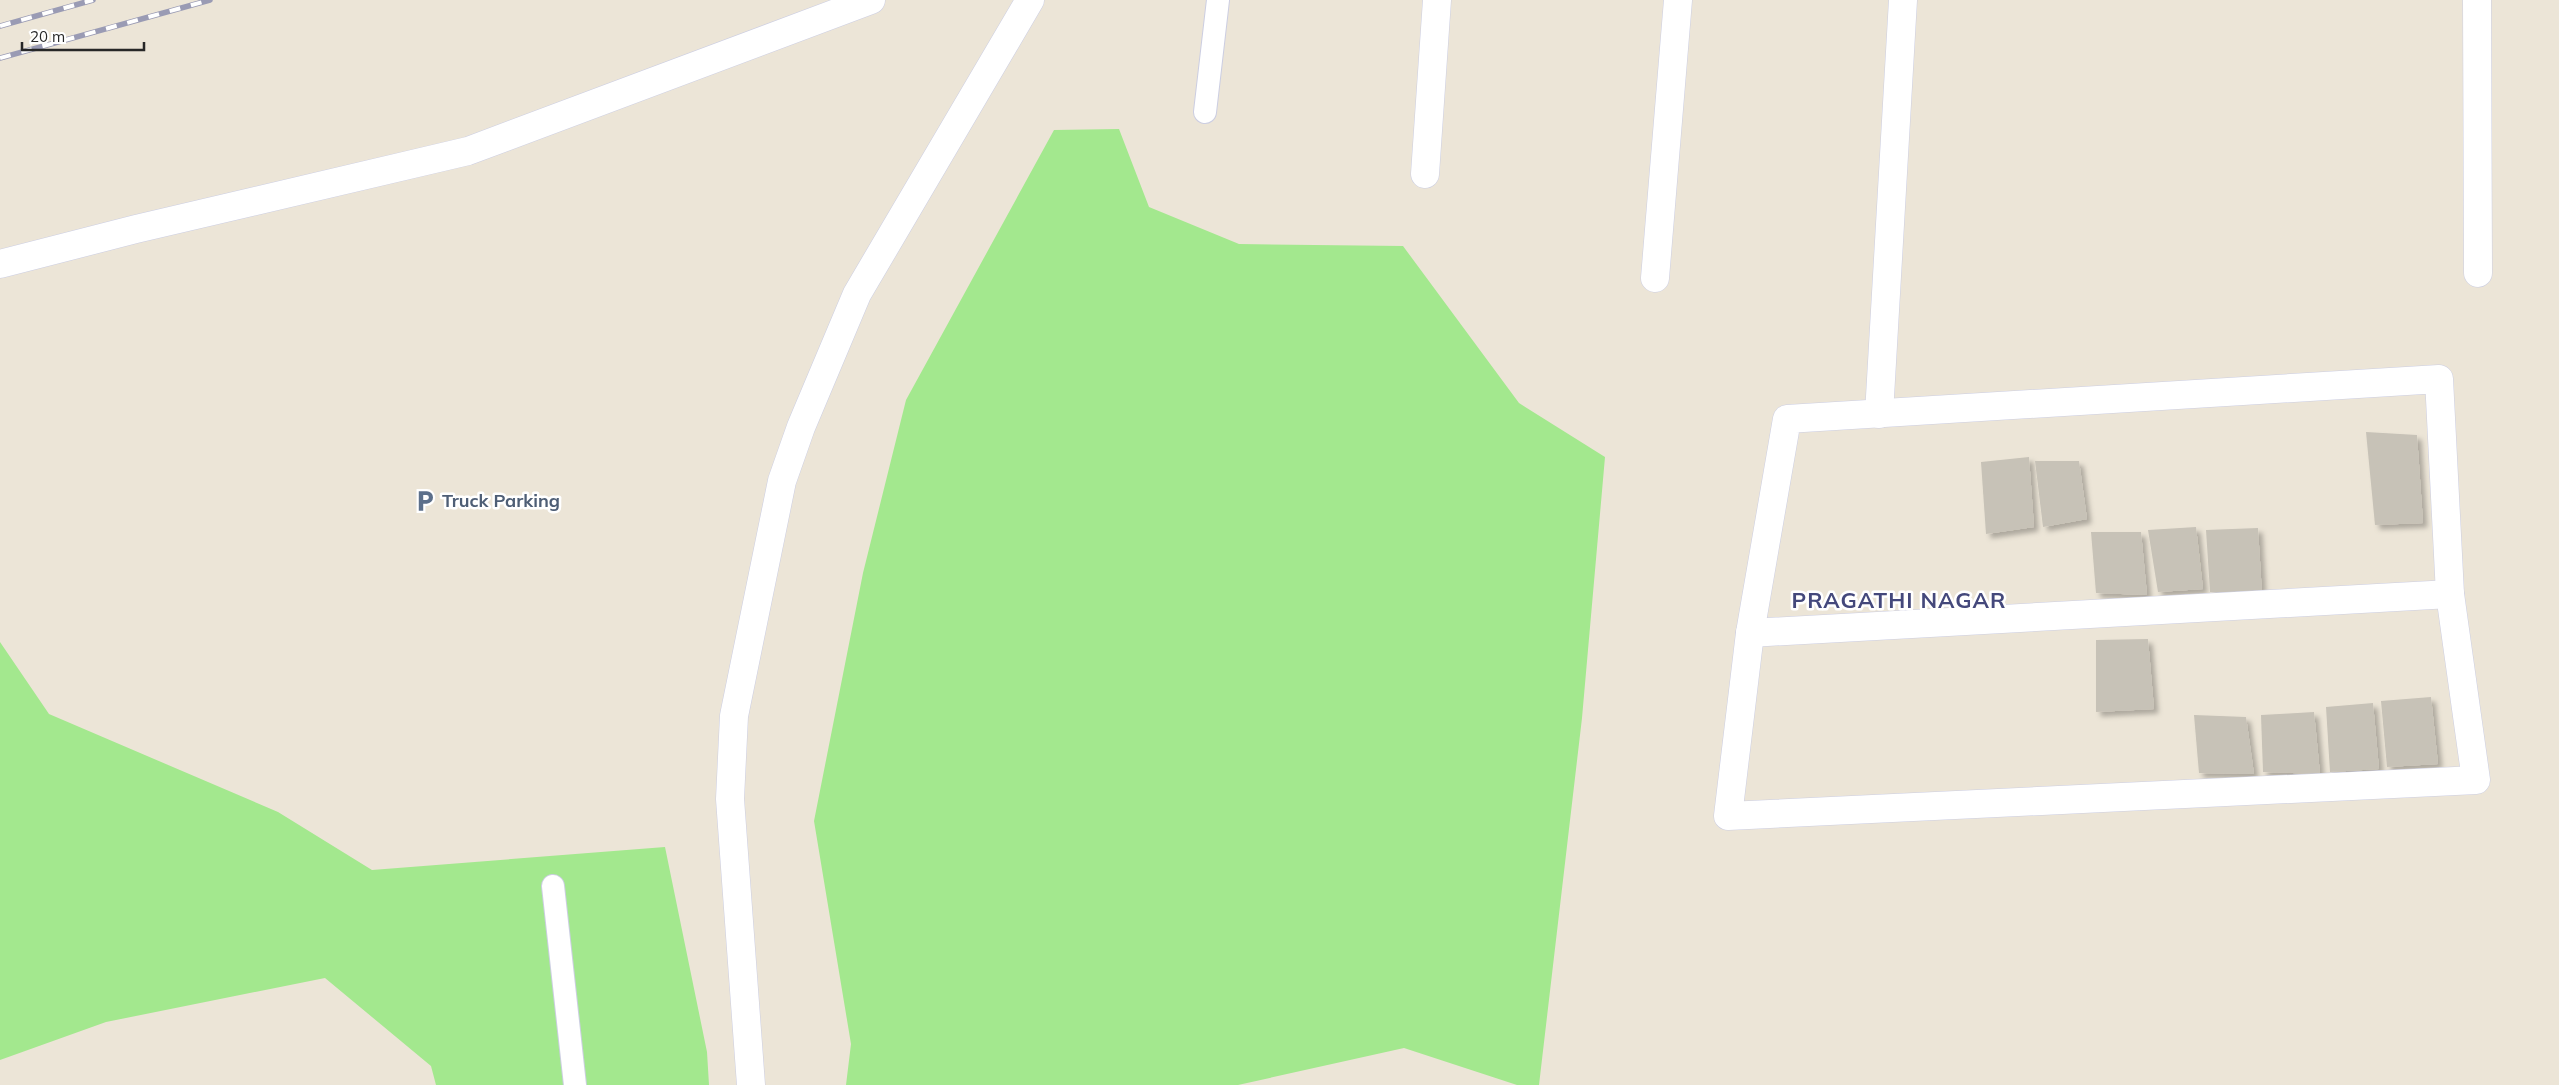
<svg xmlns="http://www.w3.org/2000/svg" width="2559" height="1085" font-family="Mulish,sans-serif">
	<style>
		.green { fill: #a3e88e }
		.building { fill: #c7c2b7; filter: url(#shadow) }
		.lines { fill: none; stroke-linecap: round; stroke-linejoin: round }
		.service-casing { stroke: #cccee2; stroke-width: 24 }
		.minor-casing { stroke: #cccee2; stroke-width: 29 }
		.tertiary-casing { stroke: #cccee2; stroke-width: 29 }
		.service { stroke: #fff; stroke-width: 22 }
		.minor { stroke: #fff; stroke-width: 28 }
		.tertiary { stroke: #fff; stroke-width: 28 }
		.rail-casing { stroke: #9a9bb4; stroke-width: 5.5 }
		.rail { stroke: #fff; stroke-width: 4; stroke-dasharray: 11; stroke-linecap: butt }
		.labels { text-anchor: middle; stroke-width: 5; stroke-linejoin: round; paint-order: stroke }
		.service-label { font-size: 18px; font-weight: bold; fill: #4e5e75; stroke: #fff; text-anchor: start }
		.district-label { font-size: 22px; font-weight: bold; letter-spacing: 1px; fill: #44487b; stroke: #fff }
	</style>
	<defs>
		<filter id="shadow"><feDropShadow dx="4.5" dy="4.5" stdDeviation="2.5" flood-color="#0004"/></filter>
	</defs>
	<rect width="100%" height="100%" fill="#ece5d7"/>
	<g class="green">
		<polygon points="1119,129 1149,207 1239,244 1403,246 1519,403 1605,457 1582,718 1539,1085 1517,1085 1404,1048 1238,1085 846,1085 851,1044 814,821 863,573 906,400 1054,130"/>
		<polygon points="0,642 49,714 278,812 372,870 665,847 707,1052 709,1085 436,1085 431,1066 325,978 106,1022 0,1060"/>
	</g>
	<g class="building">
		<polygon points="2366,432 2417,435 2423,523 2375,525"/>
		<polygon points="2029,457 2034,527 1986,534 1981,462"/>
		<polygon points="2035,461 2079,461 2087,519 2043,527"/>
		<polygon points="2196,527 2203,589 2158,592 2148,530"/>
		<polygon points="2258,528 2262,594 2210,592 2206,530"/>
		<polygon points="2091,532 2141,532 2147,595 2096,593"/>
		<polygon points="2148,639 2154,709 2096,712 2096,640"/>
		<polygon points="2431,697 2438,764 2387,767 2381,701"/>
		<polygon points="2373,703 2379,769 2330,772 2326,707"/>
		<polygon points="2314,712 2320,774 2263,772 2261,715"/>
		<polygon points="2194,715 2246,717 2254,774 2199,773"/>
	</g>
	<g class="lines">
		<defs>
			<g id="service">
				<polyline points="1205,112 1218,0"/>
				<polyline points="553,886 575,1085"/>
			</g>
			<g id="minor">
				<polyline points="2477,0 2478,273"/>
				<polyline points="1425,174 1437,0"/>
				<polyline points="1655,278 1678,0"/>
				<polygon points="2439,379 2450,594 2476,780 1728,816 1750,633 1787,419"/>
				<polyline points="1879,414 1903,0"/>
				<polyline points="1750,633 2450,594"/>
				<polyline points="751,1085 730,799 734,716 782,481 801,427 857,294 1030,0"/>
			</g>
			<polyline id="tertiary" points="0,264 136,229 468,151 871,0"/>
		</defs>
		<use href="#service" class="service-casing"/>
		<use href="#minor" class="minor-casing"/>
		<use href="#tertiary" class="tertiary-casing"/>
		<use href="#service" class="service"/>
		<use href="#minor" class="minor"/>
		<use href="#tertiary" class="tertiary"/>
		<defs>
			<g id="rail">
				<polyline points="0,26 93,0"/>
				<polyline points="0,58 210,0"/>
			</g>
		</defs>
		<use href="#rail" class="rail-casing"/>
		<use href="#rail" class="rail"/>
	</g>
	<defs>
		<symbol id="parking-bare" viewBox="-9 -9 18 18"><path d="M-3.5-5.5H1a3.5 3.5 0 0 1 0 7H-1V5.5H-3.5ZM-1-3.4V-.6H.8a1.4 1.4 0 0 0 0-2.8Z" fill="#5c6f8a" stroke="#fff" stroke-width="2.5" paint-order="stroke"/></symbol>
	</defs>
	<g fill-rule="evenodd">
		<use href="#parking-bare" x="409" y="485" width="32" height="32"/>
	</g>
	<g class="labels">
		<g class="service-label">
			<text x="442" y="507">Truck Parking</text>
		</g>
		<g class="district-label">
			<text x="1899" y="608">PRAGATHI NAGAR</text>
		</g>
	</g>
	<path d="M22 42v8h122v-8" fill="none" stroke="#272727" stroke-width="2.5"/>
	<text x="30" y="42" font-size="15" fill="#272727" stroke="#ffffff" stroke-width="4" paint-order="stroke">20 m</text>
</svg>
